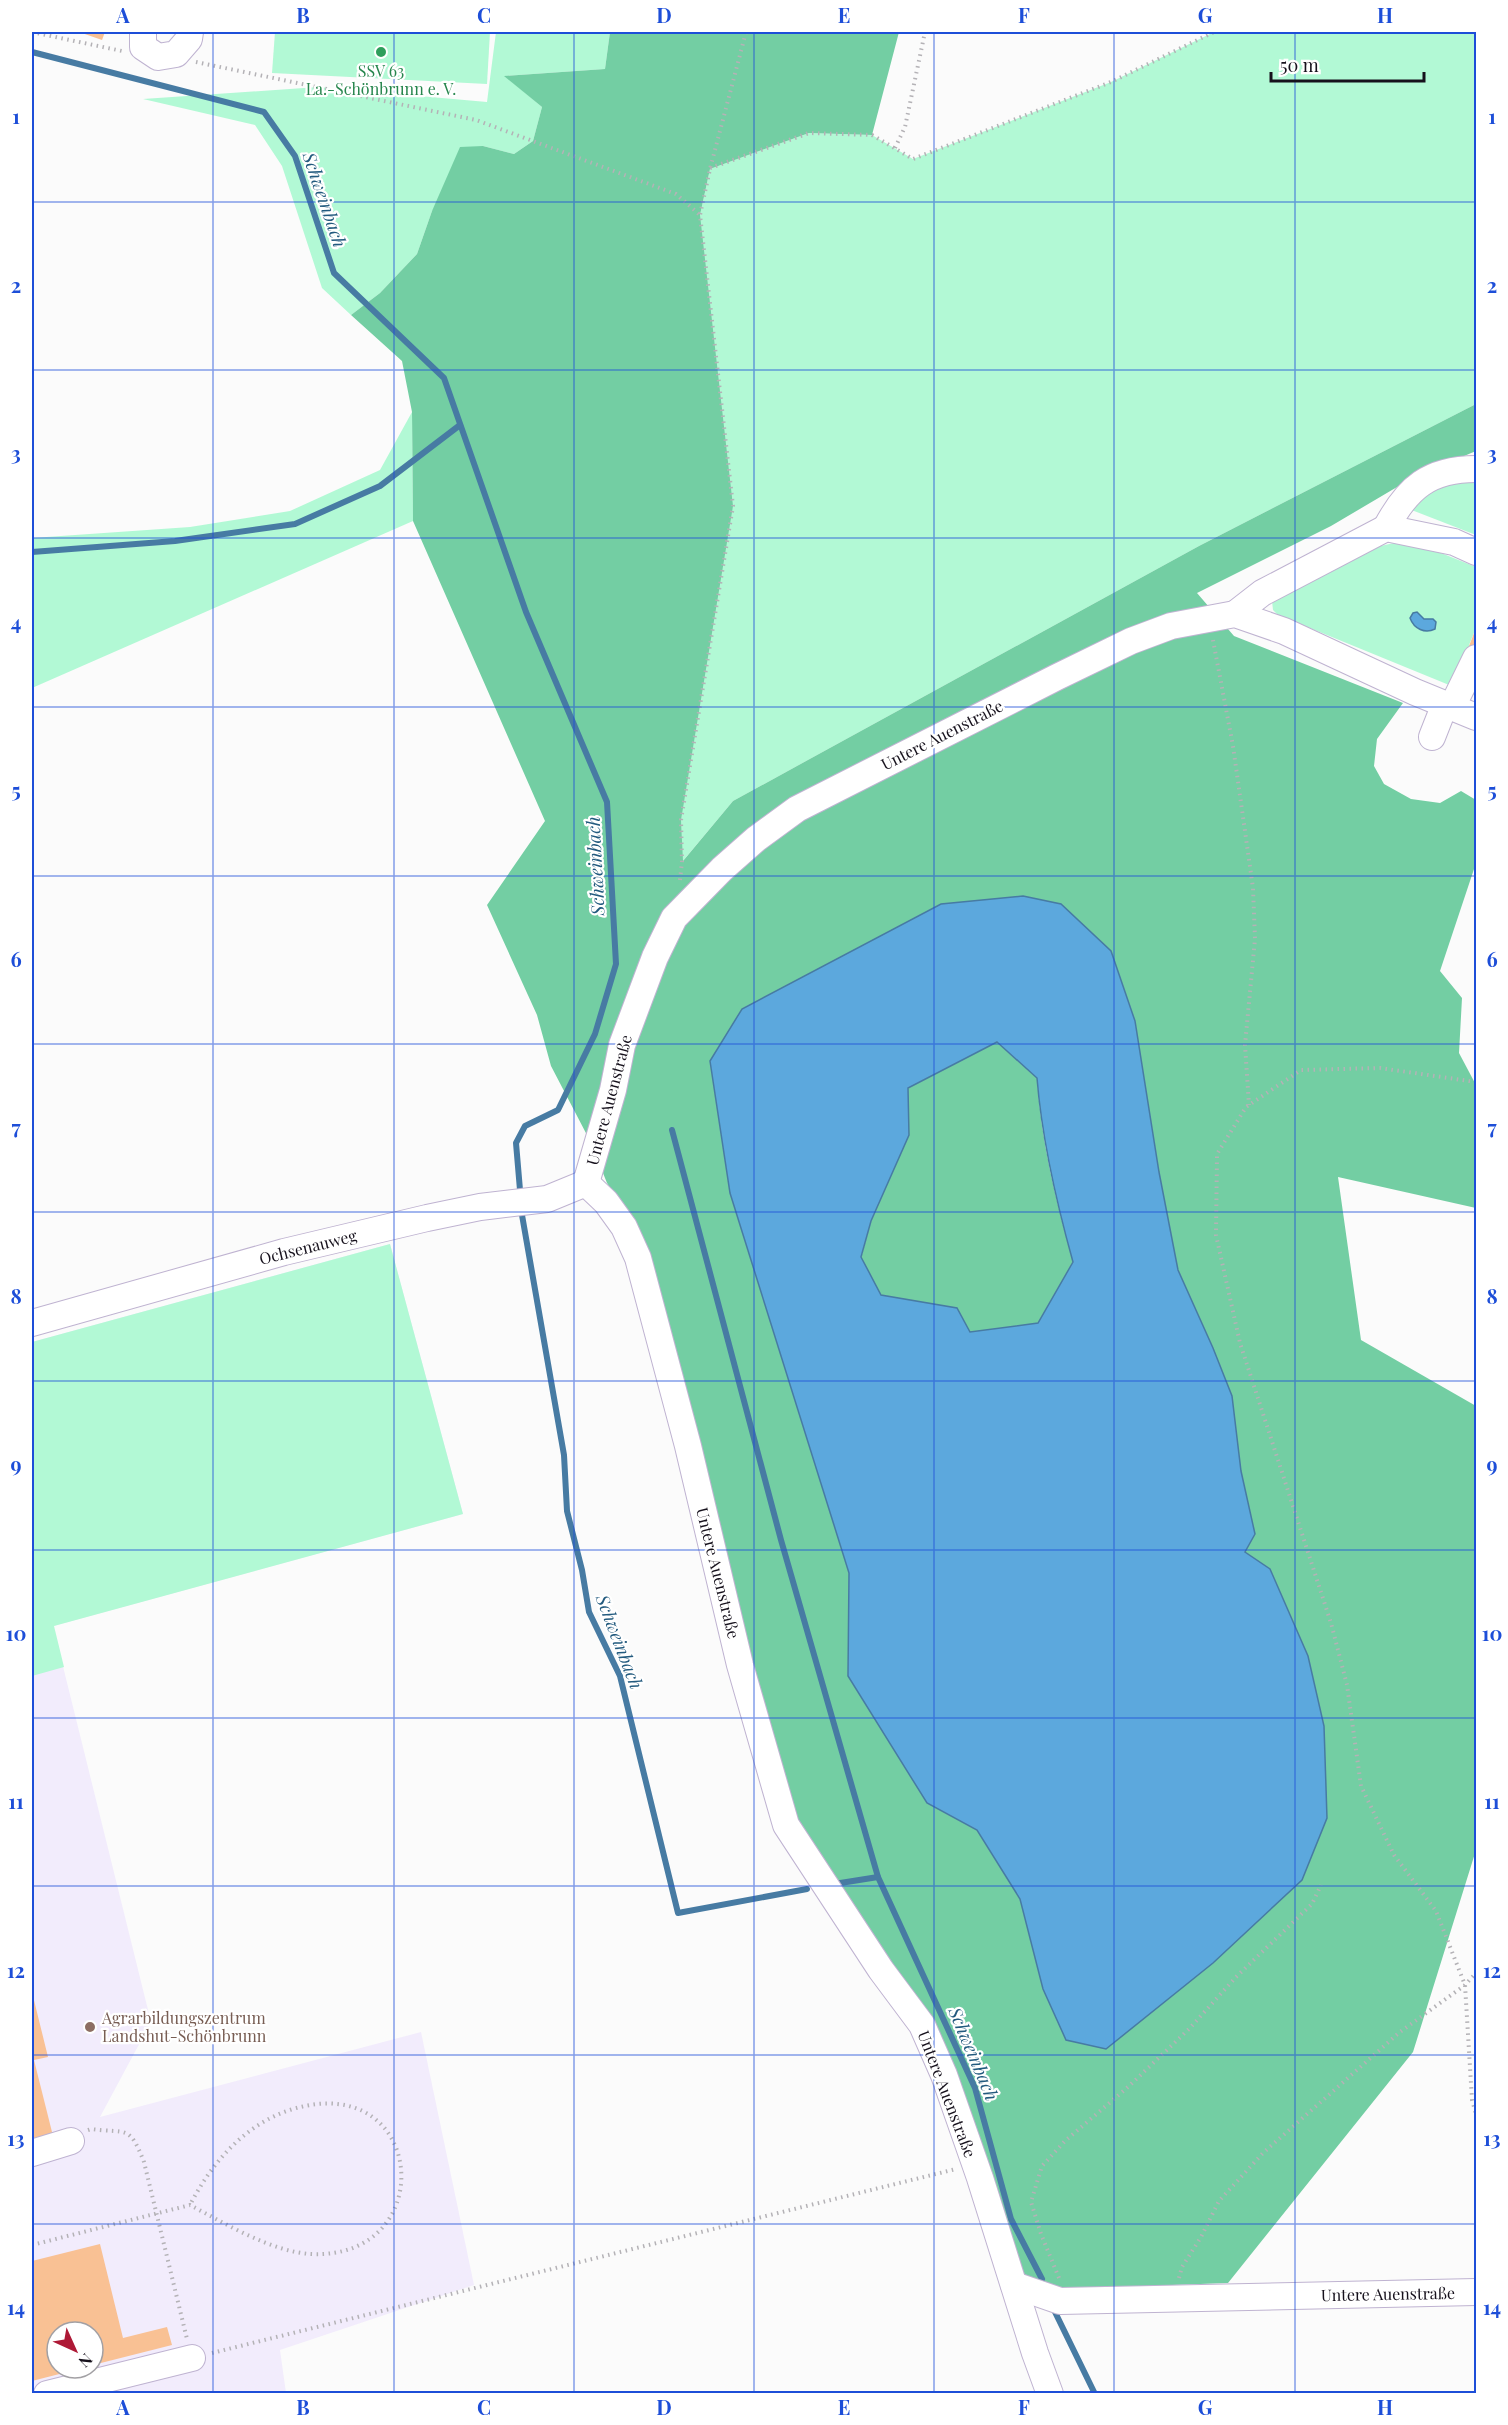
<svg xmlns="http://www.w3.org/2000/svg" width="1508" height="2425" font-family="'Playfair Display',serif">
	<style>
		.built { fill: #f2ecfc; fill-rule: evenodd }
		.green { fill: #b2f9d5 }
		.forest { fill: #73cea3; fill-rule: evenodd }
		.water { fill: #5ca8dd; stroke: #477ba3; stroke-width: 1.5; fill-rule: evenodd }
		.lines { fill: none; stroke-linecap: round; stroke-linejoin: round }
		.stream { stroke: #477ba3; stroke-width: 6 }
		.building { fill: #f9c194 }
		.minor-casing { stroke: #bfb3d1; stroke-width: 28 }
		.path { stroke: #b4b2b6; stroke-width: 4; stroke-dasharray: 1.5 4.5; stroke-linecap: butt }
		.minor { stroke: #fff; stroke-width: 26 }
		.grid { fill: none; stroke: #1d4ed8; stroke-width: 1.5; stroke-opacity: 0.55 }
		.leisure-dot { fill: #2e9e5b; stroke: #fff; stroke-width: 2 }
		.education-dot { fill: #8d6e63; stroke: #fff; stroke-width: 2 }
		.labels { text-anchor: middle; stroke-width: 4.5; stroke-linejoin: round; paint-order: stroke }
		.leisure-label { font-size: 16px; fill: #27864d; stroke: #fff }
		.street-label { font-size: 16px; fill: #16111c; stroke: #fff }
		.education-label { font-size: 16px; fill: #785e54; stroke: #fff; text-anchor: start }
		.water-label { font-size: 18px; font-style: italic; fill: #225a7e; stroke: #fff }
		.neatline { fill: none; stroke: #1d4ed8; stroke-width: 2 }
		.grid-label { font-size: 20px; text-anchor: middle; font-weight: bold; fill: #1d4ed8 }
	</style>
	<rect width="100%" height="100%" fill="#fbfbfb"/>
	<path class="built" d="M390 1244 463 1514 53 1626 151 2022 100 2117 421 2032 474 2285 280 2350 286 2393 32 2394V1342ZM57 2332H93V2368H57Z"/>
	<g class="green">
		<polygon points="275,32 490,32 487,84 272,73"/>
		<polygon points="496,32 610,32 605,69 505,76 542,107 533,141 514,154 483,146 432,211 417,254 380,293 351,315 322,288 282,166 255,125 143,99 318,87 487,102"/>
		<polygon points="1214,32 1476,32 1476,404 1199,546 733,801 682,862 681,820 700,215 710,169 809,133 872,135 913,159 1111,82"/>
		<polygon points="412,412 413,521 32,688 32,538 190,527 290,511 380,470"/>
		<polygon points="1476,478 1476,535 1409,509 1425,490"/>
		<polygon points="1394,543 1436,551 1476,567 1476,628 1469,645 1476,649 1476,696 1278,615 1273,610 1272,601 1376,547"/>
		<polygon points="390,1244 463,1514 54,1626 64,1667 32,1676 32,1342"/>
	</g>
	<g class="forest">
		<path d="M610 32H899L872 135 809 133 710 169 700 215 733 506 681 820 683 861 733 801 1199 546 1476 404V451L1414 477 1331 526 1197 593 1234 636 1403 703 1377 739 1374 766 1384 784 1411 799 1440 803 1461 791 1476 800V863L1440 971 1462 998 1459 1053 1476 1085V1208L1338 1177 1361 1340 1476 1406V1850L1413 2052 1228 2283 1061 2289 1032 2280 1015 2268 979 2160 842 1896 794 1822 648 1260 635 1223 607 1183 603 1173V1160L588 1137 551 1066 537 1015 487 905 545 821 413 521 412 412 402 361 351 315 380 293 417 254 432 211 460 147 483 146 514 154 533 141 542 107 504 76 605 69ZM1111 951 1135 1021 1159 1172 1178 1270 1213 1348 1255 1534 1245 1552 1270 1569 1308 1656 1324 1726 1043 1989 1020 1899 977 1830 927 1803 848 1676 849 1573 730 1193 710 1061Z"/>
		<path d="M997 1042 1037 1078C1041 1141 1056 1201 1073 1262L1038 1323 969 1333 915 1301 881 1295 861 1258 871 1221 908 1135V1088Z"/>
	</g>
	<g class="water">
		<path d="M1417 612 1424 619H1433L1436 622 1435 629C1425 634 1414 629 1410 618L1413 613Z"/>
		<path d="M1023 896 1061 904 1111 951 1135 1021 1159 1172 1178 1270 1213 1348 1232 1396 1241 1471 1255 1534 1245 1552 1270 1569 1308 1656 1324 1726 1327 1818 1302 1880 1213 1963 1106 2049 1066 2040 1043 1989 1020 1899 977 1830 927 1803 848 1676 849 1573 730 1193 710 1061 742 1009 941 904ZM997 1042 1037 1078C1042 1141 1056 1201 1073 1262L1038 1323 970 1332 957 1308 881 1295 861 1257 871 1221 909 1135 908 1088Z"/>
	</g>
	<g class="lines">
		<g class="stream">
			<polyline points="32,52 264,112 295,156 334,273 444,378 526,612 607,802 616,964 595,1034 558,1110 525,1126 516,1143 520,1190"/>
			<polyline points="32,552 175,541 295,524 380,486 460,425"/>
			<polyline points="672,1130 781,1540 878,1877 975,2088 1011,2219 1042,2279"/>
			<polyline points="522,1215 564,1455 567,1511 582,1570 589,1612 620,1676 678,1913 807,1889"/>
			<polyline points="834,1884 878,1877"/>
			<polyline points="1055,2312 1095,2394"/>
		</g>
	</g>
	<g class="building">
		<polygon points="79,32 105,32 102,40"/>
		<polygon points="1476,628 1476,649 1469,646"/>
		<polygon points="32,1992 48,2057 34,2060 53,2136 32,2142"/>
		<polygon points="100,2244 123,2338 167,2327 172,2345 93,2365 93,2332 57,2332 57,2368 79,2369 32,2381 32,2261"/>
	</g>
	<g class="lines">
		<defs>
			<g id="minor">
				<polyline points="143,32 143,47 158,57 176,54 189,39 190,32"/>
				<path d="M1386 528C1407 488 1429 469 1476 469"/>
				<polyline points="1235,614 1262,593 1386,528 1454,542 1476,552"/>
				<polyline points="1452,707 1476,658"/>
				<polyline points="1432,737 1445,704"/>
				<polyline points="586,1183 606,1202 624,1227 638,1258 688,1446 740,1665 786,1825 881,1970 922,2025 944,2075 980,2178 1035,2353 1050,2394"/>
				<polyline points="586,1183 613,1090 622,1045 655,957 674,918 722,869 756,839 797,809 1057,677 1131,641 1171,626 1235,614 1284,631 1415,692 1476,717"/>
				<polyline points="32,1323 284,1252 427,1218 480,1207 547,1199 586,1183"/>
				<polyline points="32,2153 71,2141"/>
				<polyline points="1014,2285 1060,2301 1476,2292"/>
				<polyline points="47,2394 192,2358"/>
			</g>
		</defs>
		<use href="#minor" class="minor-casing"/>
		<g class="path">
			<polyline points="32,32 122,51"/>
			<polyline points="196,62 476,120 676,194 700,215"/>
			<polyline points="895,148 905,127 925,32"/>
			<polyline points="710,168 809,133 872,135 913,159 1111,82 1214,32"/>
			<polyline points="1213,640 1233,746 1253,888 1255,939 1245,1045 1249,1105"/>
			<polyline points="680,880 682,862 681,820 733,506 700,215 710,169 746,32"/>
			<polyline points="1476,1082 1380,1068 1301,1070 1246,1107 1217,1154 1216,1235 1240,1343 1331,1623 1347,1685 1361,1786 1394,1855 1436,1911 1465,1985 1472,2100 1476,2114"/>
			<path d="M88 2130 91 2129C128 2134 129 2124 144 2162L187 2339"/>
			<path d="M32 2245 190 2205C224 2223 272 2252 311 2254 441 2260 427 2069 293 2109 246 2123 212 2162 190 2205"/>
			<polyline points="1059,2278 1041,2234 1031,2202 1042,2166 1065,2141 1128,2087 1189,2029 1236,1977 1312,1904 1321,1885"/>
			<polyline points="1179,2278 1182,2267 1201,2237 1219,2201 1263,2153 1400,2032 1465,1985 1476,1973"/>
			<polyline points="212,2353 956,2169"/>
		</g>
		<use href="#minor" class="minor"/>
	</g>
	<path class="grid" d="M213 32V2394M394 32V2394M574 32V2394M754 32V2394M934 32V2394M1114 32V2394M1295 32V2394M32 202H1476M32 370H1476M32 538H1476M32 707H1476M32 876H1476M32 1044H1476M32 1212H1476M32 1381H1476M32 1550H1476M32 1718H1476M32 1886H1476M32 2055H1476M32 2224H1476"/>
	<circle class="leisure-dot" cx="381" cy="52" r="6"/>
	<circle class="education-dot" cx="90" cy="2027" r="6"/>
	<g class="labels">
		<g class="leisure-label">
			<text x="381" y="77">SSV 63<tspan x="381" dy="18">La.-Schönbrunn e. V.</tspan></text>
		</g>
		<g class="street-label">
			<text transform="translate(942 735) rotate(-27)" y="6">Untere Auenstraße</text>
			<text transform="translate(609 1100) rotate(-75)" y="6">Untere Auenstraße</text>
			<text transform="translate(308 1247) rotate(-14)" y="6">Ochsenauweg</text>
			<text transform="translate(718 1573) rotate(76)" y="6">Untere Auenstraße</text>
			<text transform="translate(947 2094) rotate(69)" y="6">Untere Auenstraße</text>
			<text transform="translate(1388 2294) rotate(-1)" y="6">Untere Auenstraße</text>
		</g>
		<g class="education-label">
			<text x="102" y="2024">Agrarbildungszentrum<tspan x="102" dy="18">Landshut-Schönbrunn</tspan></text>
		</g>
		<g class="water-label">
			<text transform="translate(324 200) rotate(71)" y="6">Schweinbach</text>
			<text transform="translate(596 866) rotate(-93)" y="6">Schweinbach</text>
			<text transform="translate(619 1642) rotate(69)" y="6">Schweinbach</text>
			<text transform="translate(973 2054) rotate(67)" y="6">Schweinbach</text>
		</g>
	</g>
	<rect width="1508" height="2425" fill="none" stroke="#ffffff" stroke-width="66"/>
	<g transform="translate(75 2350) rotate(135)"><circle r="28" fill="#ffffff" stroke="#a2a0a4" stroke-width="1.5"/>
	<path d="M0-4.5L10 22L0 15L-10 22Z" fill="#ae1936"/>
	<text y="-9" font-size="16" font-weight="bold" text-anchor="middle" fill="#16111c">N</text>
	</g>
	<path d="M1271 72v9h153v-9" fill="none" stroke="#16111c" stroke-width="3"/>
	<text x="1280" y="72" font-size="18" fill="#16111c" stroke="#ffffff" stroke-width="4.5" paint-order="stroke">50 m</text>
	<rect x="33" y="33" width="1442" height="2359" class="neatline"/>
	<g class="grid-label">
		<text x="123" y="23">A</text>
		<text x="303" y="23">B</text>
		<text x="484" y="23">C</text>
		<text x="664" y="23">D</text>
		<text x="844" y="23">E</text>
		<text x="1024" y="23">F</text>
		<text x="1205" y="23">G</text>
		<text x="1385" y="23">H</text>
		<text x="16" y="124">1</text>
		<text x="1492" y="124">1</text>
		<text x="16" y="293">2</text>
		<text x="1492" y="293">2</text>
		<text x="16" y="461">3</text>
		<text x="1492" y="461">3</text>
		<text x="16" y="630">4</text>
		<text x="1492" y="630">4</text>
		<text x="16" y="798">5</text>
		<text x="1492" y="798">5</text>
		<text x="16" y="967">6</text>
		<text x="1492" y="967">6</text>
		<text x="16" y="1135">7</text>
		<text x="1492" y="1135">7</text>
		<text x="16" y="1304">8</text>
		<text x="1492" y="1304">8</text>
		<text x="16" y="1472">9</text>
		<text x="1492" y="1472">9</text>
		<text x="16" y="1641">10</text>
		<text x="1492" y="1641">10</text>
		<text x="16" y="1809">11</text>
		<text x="1492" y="1809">11</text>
		<text x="16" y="1978">12</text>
		<text x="1492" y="1978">12</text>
		<text x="16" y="2146">13</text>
		<text x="1492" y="2146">13</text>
		<text x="16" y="2315">14</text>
		<text x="1492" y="2315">14</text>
		<text x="123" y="2415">A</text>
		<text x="303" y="2415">B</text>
		<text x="484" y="2415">C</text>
		<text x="664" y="2415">D</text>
		<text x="844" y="2415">E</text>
		<text x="1024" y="2415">F</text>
		<text x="1205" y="2415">G</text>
		<text x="1385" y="2415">H</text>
	</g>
</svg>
